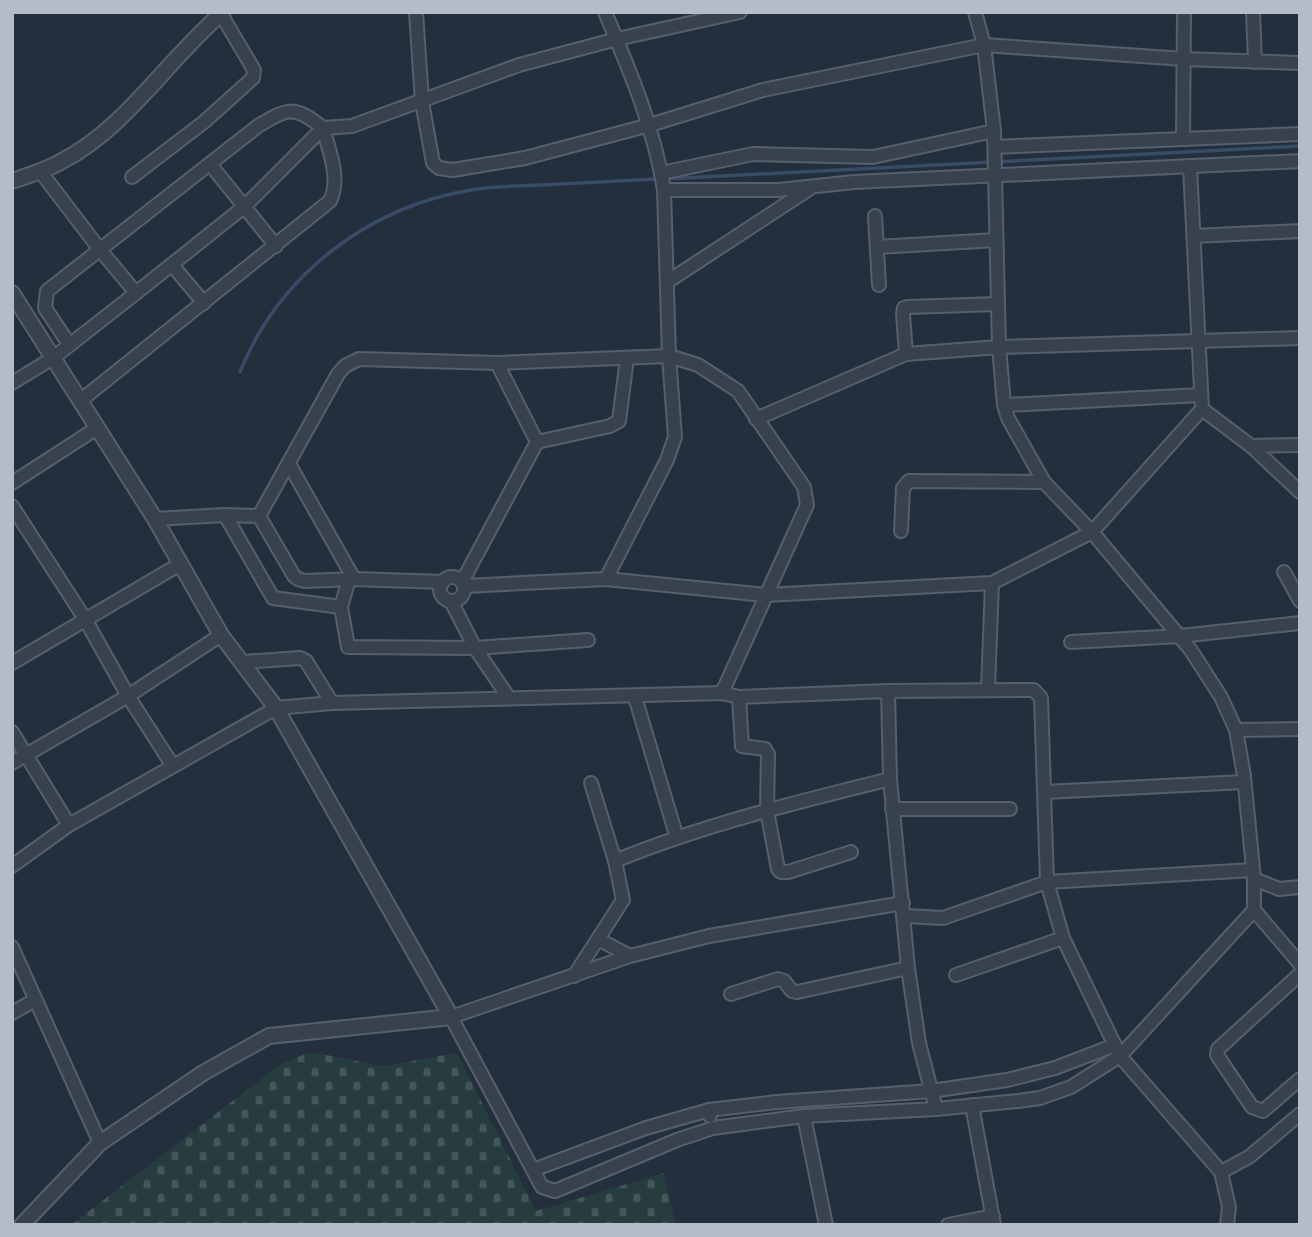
<svg xmlns="http://www.w3.org/2000/svg" width="1312" height="1237" font-family="'Public Sans',sans-serif">
	<style>
		.cemetery { fill: url(#cemetery-stones) }
		.lines { fill: none; stroke-linecap: round; stroke-linejoin: round }
		.stream { stroke: #394c67; stroke-width: 3.5 }
		.minor-casing { stroke: #565f6c; stroke-width: 16 }
		.tertiary-casing { stroke: #565f6c; stroke-width: 18 }
		.minor { stroke: #38414e; stroke-width: 12 }
		.tertiary { stroke: #38414e; stroke-width: 14 }
	</style>
	<defs>
		<pattern id="cemetery-stones" width="16" height="16" patternUnits="userSpaceOnUse" patternTransform="scale(1.75)"><rect width="16" height="16" fill="#263c3f"/><path d="M2 7V4a2 2 0 0 1 4 0v3zM10 15v-3a2 2 0 0 1 4 0v3z" fill="#435659"/></pattern>
	</defs>
	<rect width="100%" height="100%" fill="#242f3e"/>
	<polygon class="cemetery" points="311,1052 383,1066 457,1053 536,1211 664,1173 676,1225 71,1225 282,1063"/>
	<g class="lines">
		<g class="stream">
			<polyline points="665,179 1300,146"/>
			<path d="M240 372C279 275 368 207 471 190 494 186 518 186 541 185 579 183 618 181 657 179"/>
		</g>
		<defs>
			<g id="minor">
				<polyline points="416,12 422,102 433,163 439,168 453,170 525,158 650,125 763,90 984,45 1184,59 1300,63"/>
				<path d="M605 12C630 71 654 127 664 190L669 356 675 437 667 460 606 579"/>
				<polyline points="1184,12 1183,139 1300,134"/>
				<polyline points="1253,12 1255,62"/>
				<polyline points="995,147 1183,139"/>
				<polyline points="210,164 276,246"/>
				<polyline points="661,173 753,154 873,157 994,131"/>
				<polyline points="132,177 204,122 253,78 254,70 221,14"/>
				<polyline points="664,190 779,190 854,182 1300,161"/>
				<polyline points="875,216 879,285"/>
				<polyline points="1194,236 1300,231"/>
				<polyline points="877,247 996,240"/>
				<polyline points="172,265 204,303"/>
				<polyline points="667,282 809,189"/>
				<path d="M69 344 45 308 47 291 258 126C288 108 294 105 323 128L352 126 519 65 617 39 740 12"/>
				<polyline points="906,354 903,314 904,308 907,307 998,304"/>
				<polyline points="12,383 53,358 136,293 101,251 40,171"/>
				<path d="M80 401 330 201C341 179 329 150 323 128L245 206 136 293"/>
				<polyline points="1004,405 1201,395"/>
				<polyline points="1202,409 1251,446 1300,492"/>
				<polyline points="756,419 906,354 999,347 1300,338"/>
				<polyline points="537,442 610,426 619,421 627,358"/>
				<polyline points="1251,446 1300,445"/>
				<polyline points="289,464 354,579"/>
				<polyline points="12,483 97,428"/>
				<polyline points="12,506 85,619 128,696 173,766"/>
				<polyline points="225,515 273,598 341,607 349,579"/>
				<polyline points="259,516 338,374 345,366 359,359 497,363 669,356 698,365 738,391 804,487 807,505 722,693"/>
				<polyline points="155,519 225,515 259,516 294,576 298,579 305,581 354,579 443,582"/>
				<polyline points="901,531 903,488 909,481 1044,482"/>
				<polyline points="1284,572 1300,601"/>
				<circle cx="452" cy="589" r="12"/>
				<polyline points="462,582 537,442 497,363"/>
				<polyline points="464,586 606,579 765,595 992,583 1092,532 1202,409 1190,167"/>
				<polyline points="451,601 475,648 509,698"/>
				<polyline points="341,607 348,647 475,648 588,640"/>
				<polyline points="1071,642 1180,636 1300,623"/>
				<polyline points="243,662 300,658 306,661 332,703"/>
				<polyline points="12,663 180,564"/>
				<polyline points="988,689 992,583"/>
				<polyline points="888,691 890,779 908,968 919,1043 936,1109"/>
				<polyline points="635,697 677,838"/>
				<polyline points="739,697 742,746 765,749 768,754 767,811 778,869 781,872 788,872 851,852"/>
				<polyline points="1236,730 1300,729"/>
				<polyline points="12,732 69,825"/>
				<polyline points="12,763 128,696 221,635"/>
				<polyline points="591,783 615,861"/>
				<polyline points="1045,792 1244,782"/>
				<polyline points="892,809 1010,809"/>
				<polyline points="12,866 69,825 276,708 332,703 722,693 739,697 888,691 1034,690 1041,698 1047,882 1063,938 1120,1056 1221,1172 1229,1207 1227,1225"/>
				<polyline points="1254,879 1279,889 1300,887"/>
				<polyline points="903,903 709,936 630,956 451,1017 542,1187 555,1191 677,1140 713,1128 804,1116 936,1109 1018,1101 1040,1098 1071,1087 1120,1056 1254,910 1254,879 1244,776 1236,730 1221,697 1190,649 1092,532 1044,482 1008,418 1004,405 999,347 994,131 984,45 975,12"/>
				<polyline points="1254,910 1300,964"/>
				<polyline points="905,916 943,918 1047,882 1253,870"/>
				<polyline points="598,939 630,956"/>
				<polyline points="12,947 100,1143"/>
				<polyline points="1300,974 1218,1049 1217,1055 1252,1107 1263,1111 1300,1079"/>
				<polyline points="956,975 1063,938"/>
				<path d="M574 976 623 900 615 861C703 825 797 802 890 779"/>
				<polyline points="731,994 778,979 784,981 792,991 797,992 908,968"/>
				<polyline points="12,1013 35,1000"/>
				<polyline points="972,1105 994,1225"/>
				<polyline points="709,1110 777,1102 931,1091 1007,1080 1055,1068 1115,1045"/>
				<polyline points="804,1116 826,1225"/>
				<polyline points="533,1170 646,1128 709,1110 710,1116"/>
				<polyline points="1221,1172 1249,1157 1300,1114"/>
				<polyline points="948,1225 993,1216"/>
			</g>
			<g id="tertiary">
				<path d="M12 181C29 175 47 170 62 161 125 129 169 58 223 12"/>
				<polyline points="12,293 155,519 221,635 276,708 451,1017 269,1036 203,1073 100,1143 22,1225"/>
			</g>
		</defs>
		<use href="#minor" class="minor-casing"/>
		<use href="#tertiary" class="tertiary-casing"/>
		<use href="#minor" class="minor"/>
		<use href="#tertiary" class="tertiary"/>
	</g>
	<rect width="1312" height="1237" fill="none" stroke="#b4bcc9" stroke-width="28"/>
</svg>
